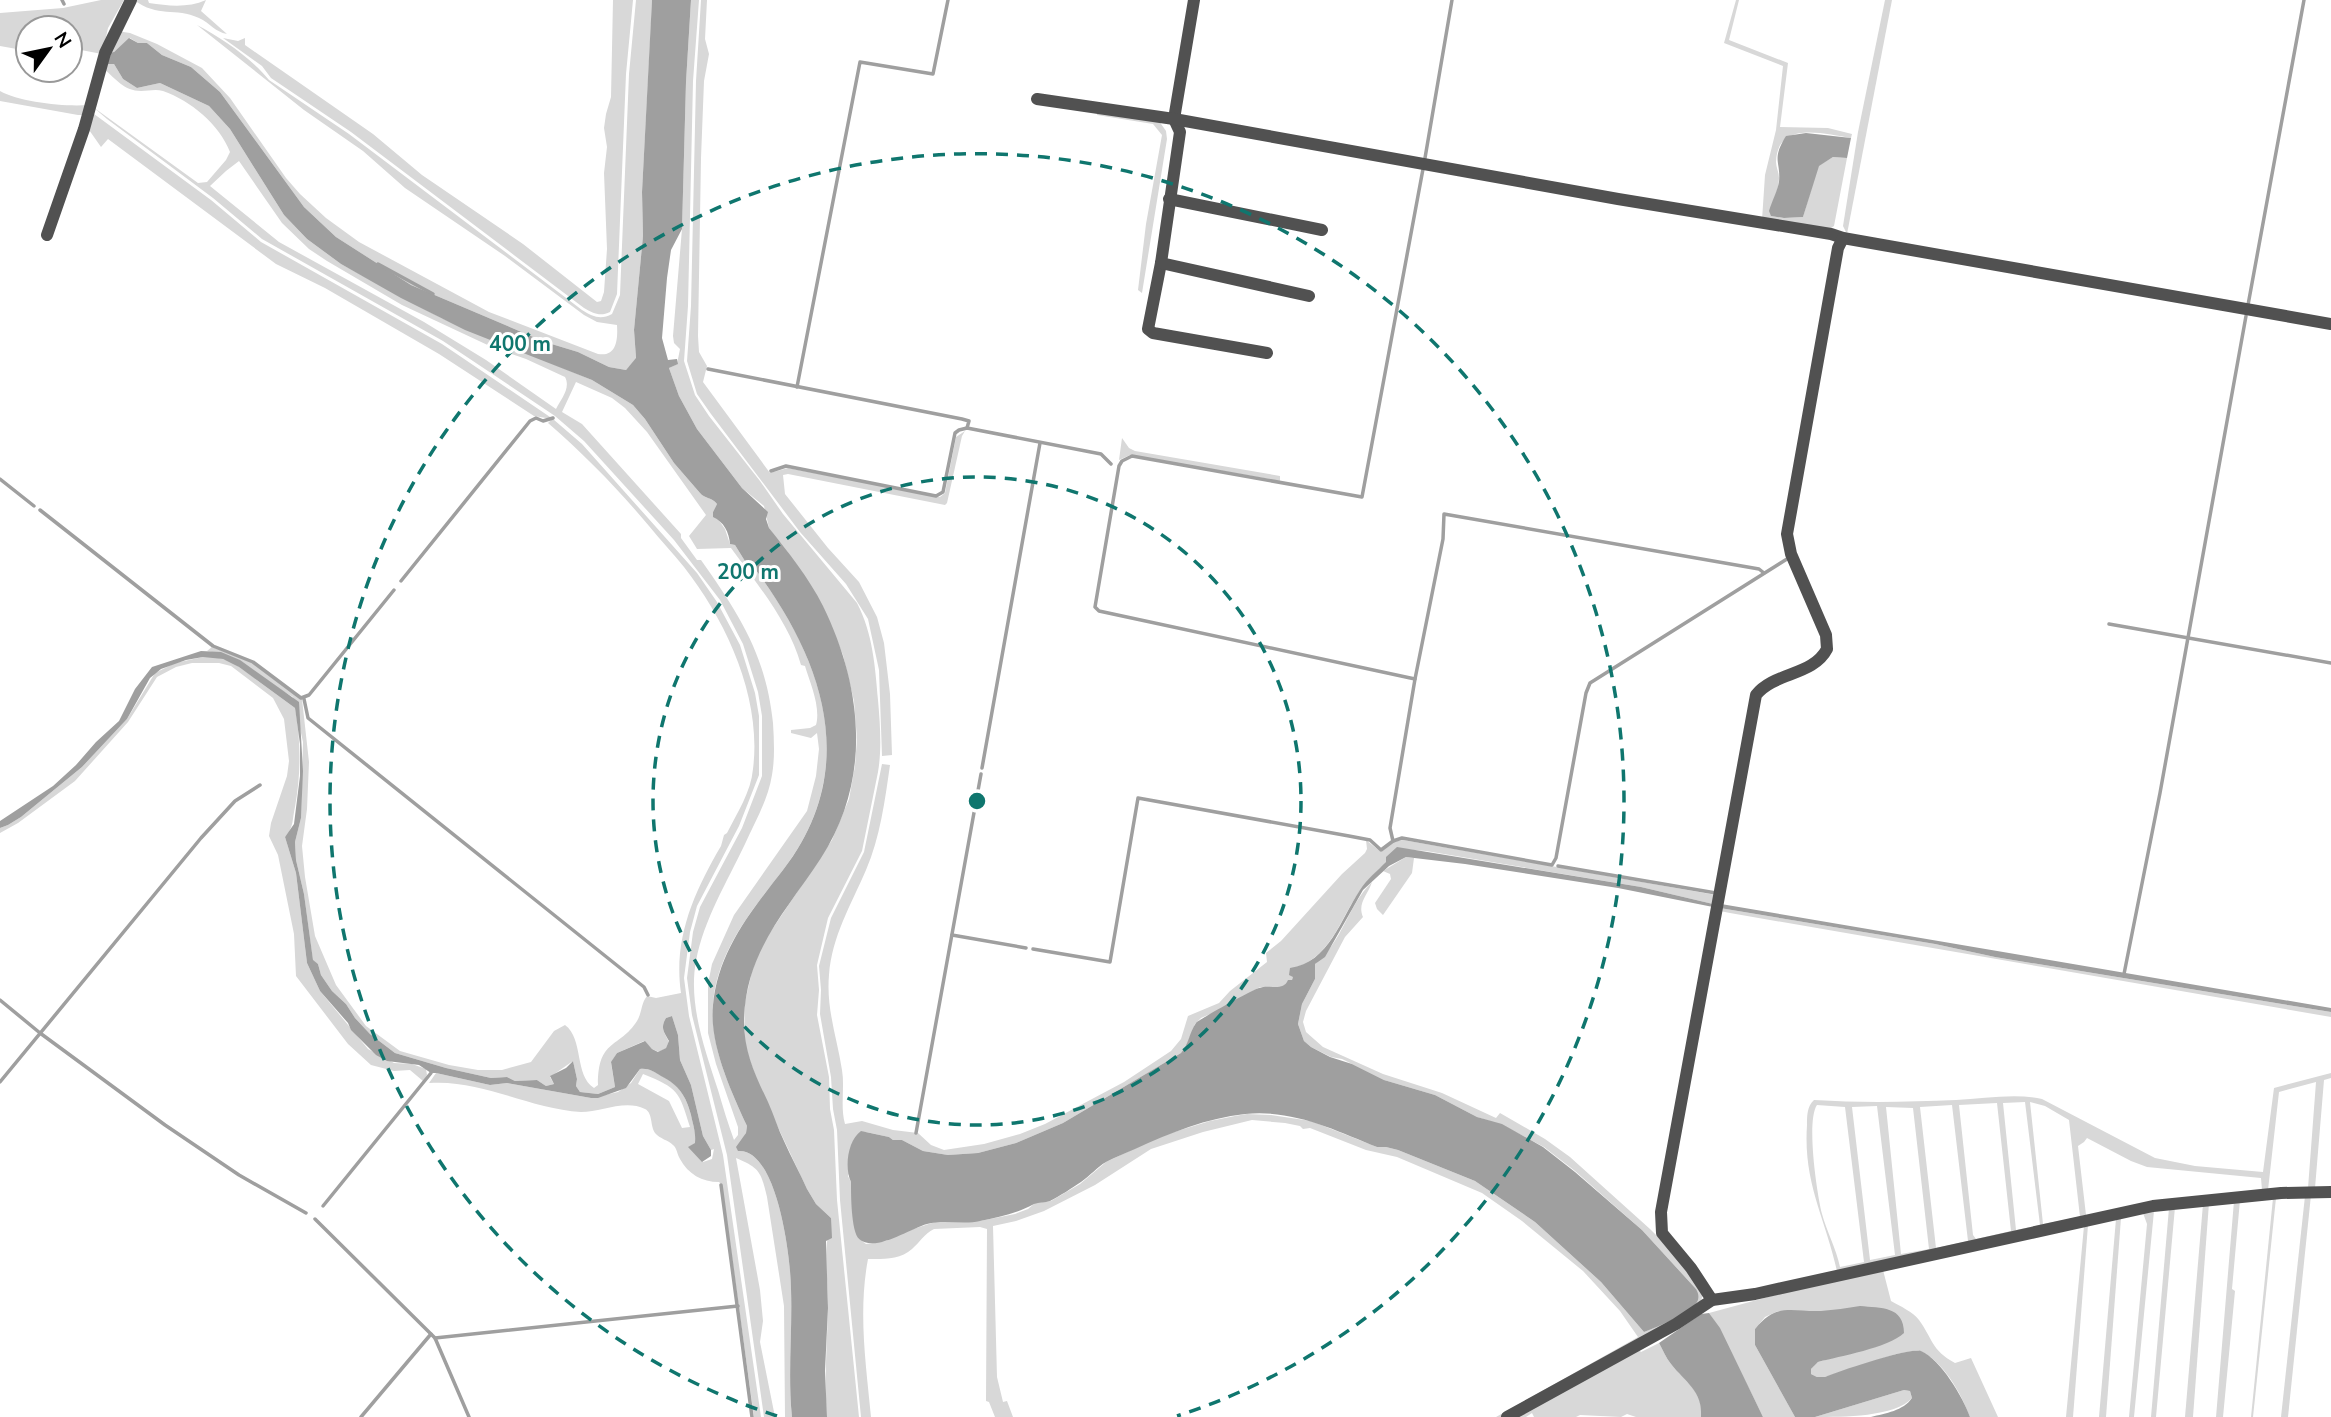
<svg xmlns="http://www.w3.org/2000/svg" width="2331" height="1417" font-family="'Nunito Sans',sans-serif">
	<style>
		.green { fill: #d8d8d8; fill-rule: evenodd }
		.water { fill: #9f9f9f }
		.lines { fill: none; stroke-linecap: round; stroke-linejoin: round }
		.stream { stroke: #9f9f9f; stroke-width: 3.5 }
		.minor { stroke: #515151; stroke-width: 12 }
		.ring { fill: none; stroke: #0f766e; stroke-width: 3.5; stroke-dasharray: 12 9 }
		.centre { fill: #0f766e; stroke: #fff; stroke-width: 3.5 }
		.ring-label { font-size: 21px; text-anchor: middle; font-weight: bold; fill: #0f766e; stroke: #fff; stroke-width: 6; stroke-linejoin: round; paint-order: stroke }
	</style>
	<rect width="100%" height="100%" fill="#fff"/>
	<g class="green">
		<polygon points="101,0 124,0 108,28 102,54 81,50 71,27 28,28 28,51 0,46 0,13 63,8"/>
		<path d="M134 0H148L149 3C169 6 188 8 206 0L201 11 227 34C215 32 210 23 199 18 175 7 158 18 134 0Z"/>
		<path d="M613 0H633L626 74 617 294 610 312C600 317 593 313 584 308L351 132 271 78 262 66 223 38 238 41 245 38V45L373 134 422 175 523 244 597 302 601 301 604 292 607 249 604 173 607 147 604 128 606 114 611 97Z"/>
		<path d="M636 0H652L651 23 642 192 643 236 634 330 636 359 626 370 609 367 578 352 545 342 411 285 336 237 304 207 220 92 191 67 162 55 147 43H138L130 38 114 52 108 53 117 31 130 33 157 44 202 68 230 98 286 178 300 194 326 218 359 242 489 312 598 354C616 357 618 341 617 325L597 322 584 315 505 256 405 188 363 151 304 110 197 25C222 38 251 58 269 80L349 134 582 310C593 317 601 320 612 314L620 295 629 74Z"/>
		<path d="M691 0H699L693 81 688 306 684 361 695 395 709 416 760 481 783 514 857 603C873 634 875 666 878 700 880 723 882 749 878 772L862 851 828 918 817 965 819 990 817 1015 829 1077 830 1109 834 1130 837 1200 859 1417H827C824 1381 827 1345 828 1309 828 1277 823 1250 831 1218L816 1204 807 1189 761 1091 749 1058 744 1039 745 1002 752 971 763 943 832 840 849 799 855 766 857 739 854 701 843 655 823 607 769 528 764 506 742 488 697 429 679 396 669 368 677 364 680 349 674 343 673 336 682 229 686 82Z"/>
		<polygon points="701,0 707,0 705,39 709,54 704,81 701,158 698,336 699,352 707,366 703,382 770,473 788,468 940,497 945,493 956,437 965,431 962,436 947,503 945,505 788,474 783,475 785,494 828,548 859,582 877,617 884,643 890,694 892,755 882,756 879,670 868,619 846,584 800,532 711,414 697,394 687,361 691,306 696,81"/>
		<path d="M1736 0H1739L1729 40 1788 63 1780 127 1828 128 1852 134 1851 138C1824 134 1777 120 1776 162 1776 167 1779 173 1779 178 1779 191 1771 202 1771 216L1784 218 1803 217 1818 166 1833 157 1847 158 1834 226 1828 230 1762 220 1765 175 1776 130 1783 66 1724 43Z"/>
		<polygon points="1885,0 1892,0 1847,234 1843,226 1858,132"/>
		<path d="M106 64H114L123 79 137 88 160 83 209 106 230 129 284 215 307 239 341 264 441 318 592 380 633 405 645 419 674 463 700 493C705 499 712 497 717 504L713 512 725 529 730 544 735 545 748 566 752 565C823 658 862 767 783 870 752 910 717 951 713 1004 710 1046 730 1089 747 1126L746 1133 738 1151C775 1148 788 1245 790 1271 794 1320 787 1369 792 1417H785L784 1306 767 1197C761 1172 760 1168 736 1158L760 1290 763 1321 760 1342 775 1417H764L727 1155 692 1015 687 978 693 932 700 907 742 828 762 776V716L758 692 743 644 720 600 674 540 584 441 555 416 443 341 262 239 213 198 107 119 93 107 198 183 207 182 226 160 230 152C219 124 191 101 163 91 155 89 149 91 141 91 124 91 116 79 104 69ZM239 161 282 223 309 249 327 261 402 305 494 348 526 359 565 377C571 388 561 399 556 409L486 360 424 322 279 242 210 186 226 171ZM576 382 612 398 625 408 647 432 706 515 689 536 697 549 731 548C757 584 789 622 801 665L805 666C810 683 821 707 816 725L810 728 791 730V733L811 738 817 733 819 749 816 776 807 811 734 915 712 964 708 984V1033L716 1064 738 1127V1135L734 1140C728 1124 723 1107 718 1090 705 1050 688 1004 696 961 704 919 727 882 745 844 755 822 768 800 772 775 775 758 774 740 773 723 766 655 739 614 701 560H697L681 538V534L582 424 562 412Z"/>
		<path d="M0 91C19 102 65 107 88 105L85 115H78L0 101Z"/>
		<path d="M90 111 211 200 261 242 442 344 553 419 582 444 697 573 717 602 740 645 755 693 759 716V775L739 826 697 906 690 932 684 978 689 1016 723 1155 761 1417H754L722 1185 719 1182C702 1182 688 1174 680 1159 677 1154 677 1148 673 1145 668 1140 660 1139 655 1133 650 1126 653 1113 645 1109 625 1099 601 1112 581 1112 529 1109 481 1079 429 1083L436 1073 490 1085 507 1083 591 1098 618 1092 631 1083 640 1069C649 1068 654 1072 662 1076 679 1085 686 1096 691 1115 693 1125 696 1132 696 1143L689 1147 703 1162 712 1159 714 1149 711 1150 703 1136 691 1085 680 1060 678 1035 672 1016 666 1018C660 1028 664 1032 669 1042L666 1048 659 1052 652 1049 644 1041 617 1053 611 1063 615 1087 598 1094 580 1092 576 1086 577 1079 573 1061 550 1077 554 1084 546 1086 537 1080 515 1081 507 1077 491 1078 446 1068 395 1053 370 1034 355 1018 346 1004 332 991 321 975 318 964 313 961 304 894 296 860 295 842 301 818 303 742 293 697C263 681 242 655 207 651L212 647 253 663 302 699 309 762 307 809 302 846 305 877 315 936 336 985 366 1026 400 1051 449 1065 478 1070H502L531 1062 554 1031 565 1025C584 1039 574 1075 594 1088L598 1085C598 1038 619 1049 637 1021 642 1013 641 1003 647 996L656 998 681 993C673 939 694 892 721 846L724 835 727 833C737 813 751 792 753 769 762 698 727 622 684 567 673 553 660 540 649 526 618 489 585 455 548 423L552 419 534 416 439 354 325 288 276 264 108 139 101 147 87 127ZM643 1074C678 1088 679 1091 690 1127L682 1128 669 1101 638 1084Z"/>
		<polygon points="1097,112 1159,121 1166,131 1167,139 1142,293 1138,290 1146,224 1162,135 1153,124 1097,115"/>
		<polygon points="1122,438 1129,448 1135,451 1280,476 1280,481 1130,455 1119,460"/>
		<path d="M203 657H214L231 661 295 708C301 742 301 773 295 807 292 820 294 827 285 837L296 873 307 963 320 991 368 1049 394 1063 412 1064 426 1069 427 1075 423 1081 410 1070 394 1071 371 1065 348 1044 296 976 294 934 278 855 269 836 271 823 287 776 289 761 284 719 273 698 231 666 219 663H192L176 667 157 677 128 722 75 781 18 823 0 833V828L8 825 21 817 82 767 127 719 155 673 175 663Z"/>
		<path d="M882 764 890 765C885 800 880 838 866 870 851 905 832 936 829 975 826 1008 837 1038 842 1070 845 1088 840 1106 845 1124L862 1121 893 1130 918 1133 931 1145 944 1150 984 1144 1020 1134 1045 1124 1124 1082 1171 1051 1181 1039 1188 1016 1219 1003 1230 991 1267 962 1266 953 1281 941 1342 874 1365 853 1367 849 1366 840 1381 852 1393 842 1403 840 1716 895 1713 904 1641 887 1426 851 1402 849C1387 861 1373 873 1362 888 1341 915 1333 955 1297 967L1292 980 1282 987H1260L1224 1008 1201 1018 1195 1024 1186 1047 1181 1053 1063 1123 1016 1143 978 1153 948 1155 923 1151 902 1140H893L889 1137 866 1132 848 1176 851 1182 855 1228 858 1238 866 1244 886 1241 904 1232 938 1221H980L1015 1214 1028 1209 1035 1203 1051 1201 1080 1184 1106 1162 1161 1136 1210 1121 1235 1116 1247 1114 1271 1115 1311 1121 1377 1147H1386L1398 1150 1475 1181 1535 1222 1601 1282 1644 1332 1678 1317 1696 1289 1642 1230 1575 1171 1544 1147 1502 1125 1477 1117 1435 1095 1384 1080 1342 1059 1331 1057 1311 1047 1304 1041 1298 1024 1302 1004 1315 979V964C1342 943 1348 905 1372 882 1368 895 1357 903 1363 917L1345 937 1306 1011 1303 1022 1306 1032 1323 1047 1383 1074 1442 1093 1496 1118 1500 1113 1545 1139 1570 1157 1650 1229 1682 1261 1703 1294 1701 1301 1691 1310 1502 1417H1496L1638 1337 1620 1311 1583 1271 1522 1221 1482 1193 1397 1157 1366 1150 1310 1128 1303 1129 1300 1126 1285 1123 1252 1120 1203 1132 1151 1149 1095 1185 1044 1211 1016 1221 993 1226 997 1377 1003 1402 1007 1401 1013 1417H995L989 1402 986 1401 987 1229 980 1227 934 1229C924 1234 920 1242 912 1249 900 1260 883 1259 868 1259 858 1312 866 1364 871 1417H861L840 1200 837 1130 833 1109 831 1077 820 1014 821 990 819 966 831 918 864 852Z"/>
		<polygon points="1406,857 1414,858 1412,873 1383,915 1377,909 1375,903 1391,879 1390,874 1383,871"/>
		<polygon points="1720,908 1935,944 1995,957 2331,1012 2331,1017 1730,913 1720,911"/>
		<path d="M2331 1073V1078L2324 1080 2315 1188H2308L2316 1082 2279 1092 2268 1190H2262L2261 1178 2147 1167 2131 1161 2087 1138 2084 1142 2078 1146 2086 1215 1837 1271C1825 1217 1803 1183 1807 1125 1807 1116 1807 1106 1814 1100 1861 1103 1909 1102 1956 1100 1984 1099 2014 1093 2042 1099L2155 1158 2195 1166 2263 1172 2274 1088ZM2025 1102 2040 1225 2016 1230 2003 1103ZM2030 1102 2045 1106 2069 1120 2080 1217 2043 1224ZM1997 1103 2011 1231 1976 1239 1973 1235 1959 1105ZM1817 1105 1845 1107 1864 1262 1840 1267C1836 1248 1827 1232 1822 1214 1817 1194 1806 1121 1817 1105ZM1952 1105 1968 1241 1936 1248 1920 1107ZM1877 1106 1895 1255 1870 1260 1852 1107ZM1886 1107 1913 1108 1929 1249 1901 1254Z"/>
		<polygon points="2311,1195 2288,1417 2281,1417 2305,1196"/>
		<polygon points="2273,1198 2276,1198 2253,1417 2251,1417"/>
		<polygon points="2240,1200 2232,1289 2235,1291 2223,1417 2216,1417 2234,1201"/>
		<polygon points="2209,1203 2193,1417 2185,1417 2203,1204"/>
		<polygon points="2175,1207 2156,1417 2151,1417 2169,1208"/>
		<polygon points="2154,1211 2134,1417 2129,1417 2147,1224 2143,1213"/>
		<polygon points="2121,1218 2106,1417 2099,1417 2116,1219"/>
		<polygon points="2088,1225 2073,1417 2066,1417 2084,1226"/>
		<path d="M1883 1270 1891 1301C1900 1306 1913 1312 1919 1320 1933 1339 1931 1350 1955 1363L1971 1358 1998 1417H1970C1961 1393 1943 1360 1918 1350L1896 1354 1825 1377H1817L1811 1374V1369L1818 1362 1885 1343 1821 1311H1778L1765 1317 1755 1329V1345L1795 1417H1763L1719 1328 1709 1313 1783 1293Z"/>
		<path d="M1659 1343C1663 1350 1666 1358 1671 1364 1685 1382 1704 1391 1701 1417H1636L1627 1414 1621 1417 1580 1415 1576 1417H1534L1532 1413 1526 1417H1513L1638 1349 1641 1352Z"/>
		<path d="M1904 1390 1910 1391 1912 1398C1896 1417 1842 1417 1815 1417Z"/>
	</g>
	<g class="water">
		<path d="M652 0H691L686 82 682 229 671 250 667 278 662 338 668 360 677 359 678 364 669 368 679 396 697 429 742 488 768 512 766 519 769 528C788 552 809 578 823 606 863 688 872 779 821 858 785 913 745 952 744 1022 744 1052 756 1077 768 1102 774 1115 778 1129 784 1141 791 1157 800 1173 807 1189L816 1204 831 1218 832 1238 826 1241 828 1308 825 1371 827 1417H792C787 1369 794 1320 790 1271 788 1245 775 1148 738 1151L736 1147 746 1133 747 1126C731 1091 709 1044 713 1005 718 951 751 911 783 870 862 768 823 658 752 565L748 566 735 545 730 544C729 532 724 522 713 517V512L717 504C712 497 705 499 700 493L674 463 645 419 633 405 592 380 465 330 401 298 341 264 307 239 284 215 230 129 209 106 160 83 137 88 123 79 114 64H106L108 53 114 52 129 38 138 43H147L162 55 191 67 220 92 304 207 336 237 411 285 545 342 578 352 609 367 626 370 636 358 634 330 643 236 642 192Z"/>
		<path d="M1806 133 1851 138 1847 158 1833 157 1819 166 1803 217 1784 218 1771 216 1769 211C1772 201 1777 192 1779 182 1781 161 1771 160 1786 136Z"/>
		<path d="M201 651 221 652 240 660 299 702 303 771 301 818 295 842 296 860 304 894 313 960 318 964 321 975 332 991 346 1004 355 1018 370 1034 395 1053 446 1068 491 1078 507 1077 515 1081 537 1080 546 1086 554 1084 550 1076 566 1068 573 1061 577 1079 576 1086 580 1092 598 1094 615 1087 611 1062 617 1053 645 1041 652 1049 658 1052 666 1048 669 1041C664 1032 660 1028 666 1018L672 1016 678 1035 680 1060 691 1085 703 1136 711 1150V1156L702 1162 688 1147 695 1143C696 1132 693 1125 691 1115 686 1096 679 1085 661 1076 654 1072 649 1068 640 1069L626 1088 598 1098H591L507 1083 490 1085 436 1073H431L419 1065 387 1061 376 1055 351 1030 348 1023 320 991 307 963 296 873 285 837 294 824 300 776V744L295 708 239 667 223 659 203 657 186 660 161 669 150 678 127 719 82 767 21 817 8 825 0 828V821L53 786 76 765 96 742 119 721 135 689 152 667Z"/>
		<path d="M1397 847 1641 887 1713 904V907L1618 888 1465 864 1406 857 1389 866 1363 890 1325 957 1315 964V979L1302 1004 1298 1024 1304 1041 1311 1047 1330 1057 1352 1064 1384 1080 1435 1095 1477 1117 1502 1124 1543 1147 1575 1172 1642 1230 1696 1289C1698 1293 1699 1295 1698 1300 1693 1313 1657 1327 1644 1332L1601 1282 1535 1222 1475 1181 1398 1150 1386 1147H1377C1335 1130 1293 1109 1245 1114 1207 1118 1170 1133 1135 1149 1126 1153 1115 1157 1106 1162 1097 1167 1090 1176 1081 1182 1072 1188 1060 1196 1050 1201 1045 1203 1039 1202 1034 1204 1018 1213 999 1217 980 1221 963 1225 944 1219 927 1224 909 1229 875 1253 859 1239 851 1231 851 1194 851 1182 844 1167 848 1140 861 1131L889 1137 893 1140H902L923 1151 948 1155 978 1153 1016 1143 1063 1123 1181 1053C1189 1044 1189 1033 1196 1023 1198 1020 1252 990 1259 988 1270 984 1283 992 1288 980H1292L1293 977 1289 975 1290 968C1329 963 1341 918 1360 890 1367 879 1377 871 1386 862V857Z"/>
		<polygon points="1721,904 2331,1008 2331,1012 1995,957 1935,944 1720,908"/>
		<path d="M1860 1306C1881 1308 1904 1306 1904 1333 1888 1348 1840 1356 1818 1362L1811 1369V1374L1817 1377H1825C1840 1371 1910 1347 1921 1351 1941 1360 1963 1397 1970 1417H1871C1886 1413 1903 1411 1912 1398L1910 1391 1904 1390 1815 1417H1795L1755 1345V1329C1777 1302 1791 1312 1821 1311 1834 1310 1847 1308 1860 1306Z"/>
		<path d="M1709 1313 1720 1328 1763 1417H1701C1703 1391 1685 1382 1671 1364 1666 1358 1663 1350 1659 1343L1701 1314Z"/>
	</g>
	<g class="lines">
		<g class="stream">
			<polyline points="62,0 64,4"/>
			<polyline points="1425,158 1452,0"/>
			<polyline points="378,264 433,294"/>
			<polyline points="2248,305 2304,0"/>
			<polyline points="708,369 962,419 969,421 967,428"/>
			<polyline points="797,387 860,62 933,74 948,0"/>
			<polyline points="771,471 786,466 936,496 943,492 955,433 959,430 967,428 1101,454 1111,464"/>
			<polyline points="0,479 34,506"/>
			<polyline points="40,510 213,646 253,662 301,698 309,695 394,590"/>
			<polyline points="401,581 530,421 536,418 543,421 553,418"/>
			<polyline points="2109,624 2331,663"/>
			<polyline points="1415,679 1099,611 1095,607 1119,466 1122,461 1132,456 1362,497 1423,169"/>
			<polyline points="304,699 308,718 644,987 648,995"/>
			<polyline points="982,768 1040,443"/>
			<polyline points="1393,841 1390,828 1415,679 1443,539 1444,514 1759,569 1764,573"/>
			<polyline points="1558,866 1716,893"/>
			<polyline points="952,935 1026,948"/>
			<polyline points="1033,949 1110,962 1138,798 1349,836 1370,840 1381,850 1393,841 1402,838 1552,865 1556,858 1586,693 1590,683 1787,559"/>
			<polyline points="2124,974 2160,793 2246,316"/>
			<polyline points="0,1000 40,1033 165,1125 239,1175 306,1213"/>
			<polyline points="0,1082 201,838 235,801 260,785"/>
			<polyline points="916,1133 981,774"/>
			<polyline points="721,1185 752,1417"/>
			<polyline points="323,1206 431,1073"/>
			<polyline points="315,1219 435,1338 469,1417"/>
			<polyline points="435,1338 738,1306"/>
			<polyline points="361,1417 431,1334"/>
		</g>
		<g class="minor">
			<polyline points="1194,0 1174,119 1180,132 1161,263 1148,329 1153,333 1267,353"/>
			<polyline points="1037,99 1174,119 1618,199 1831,234 1843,238 2331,324"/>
			<polyline points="1169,199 1322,230"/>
			<polyline points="47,235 84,129 105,53 131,0"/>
			<polyline points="1161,263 1309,296"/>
			<path d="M1712 1300 1691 1268 1662 1233 1661 1212 1756 695C1774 672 1813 676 1827 649L1826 635 1791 554 1787 534 1838 248 1843 238"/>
			<polyline points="1507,1417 1676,1324 1712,1300 1755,1294 2153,1206 2281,1193 2331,1192"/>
		</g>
	</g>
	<g class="ring">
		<circle cx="977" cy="801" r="324"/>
		<path d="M777 1416A647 647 0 1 1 1177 1416"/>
	</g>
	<circle cx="977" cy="801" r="10" class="centre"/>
	<g class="ring-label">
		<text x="520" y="351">400 m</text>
		<text x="748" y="579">200 m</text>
	</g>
	<g transform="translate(49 49) rotate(57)"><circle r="33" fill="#ffffff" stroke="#999999" stroke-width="2"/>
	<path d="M0-5L12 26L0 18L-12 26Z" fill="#000000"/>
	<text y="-10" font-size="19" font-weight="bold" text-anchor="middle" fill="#000000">N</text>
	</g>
</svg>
